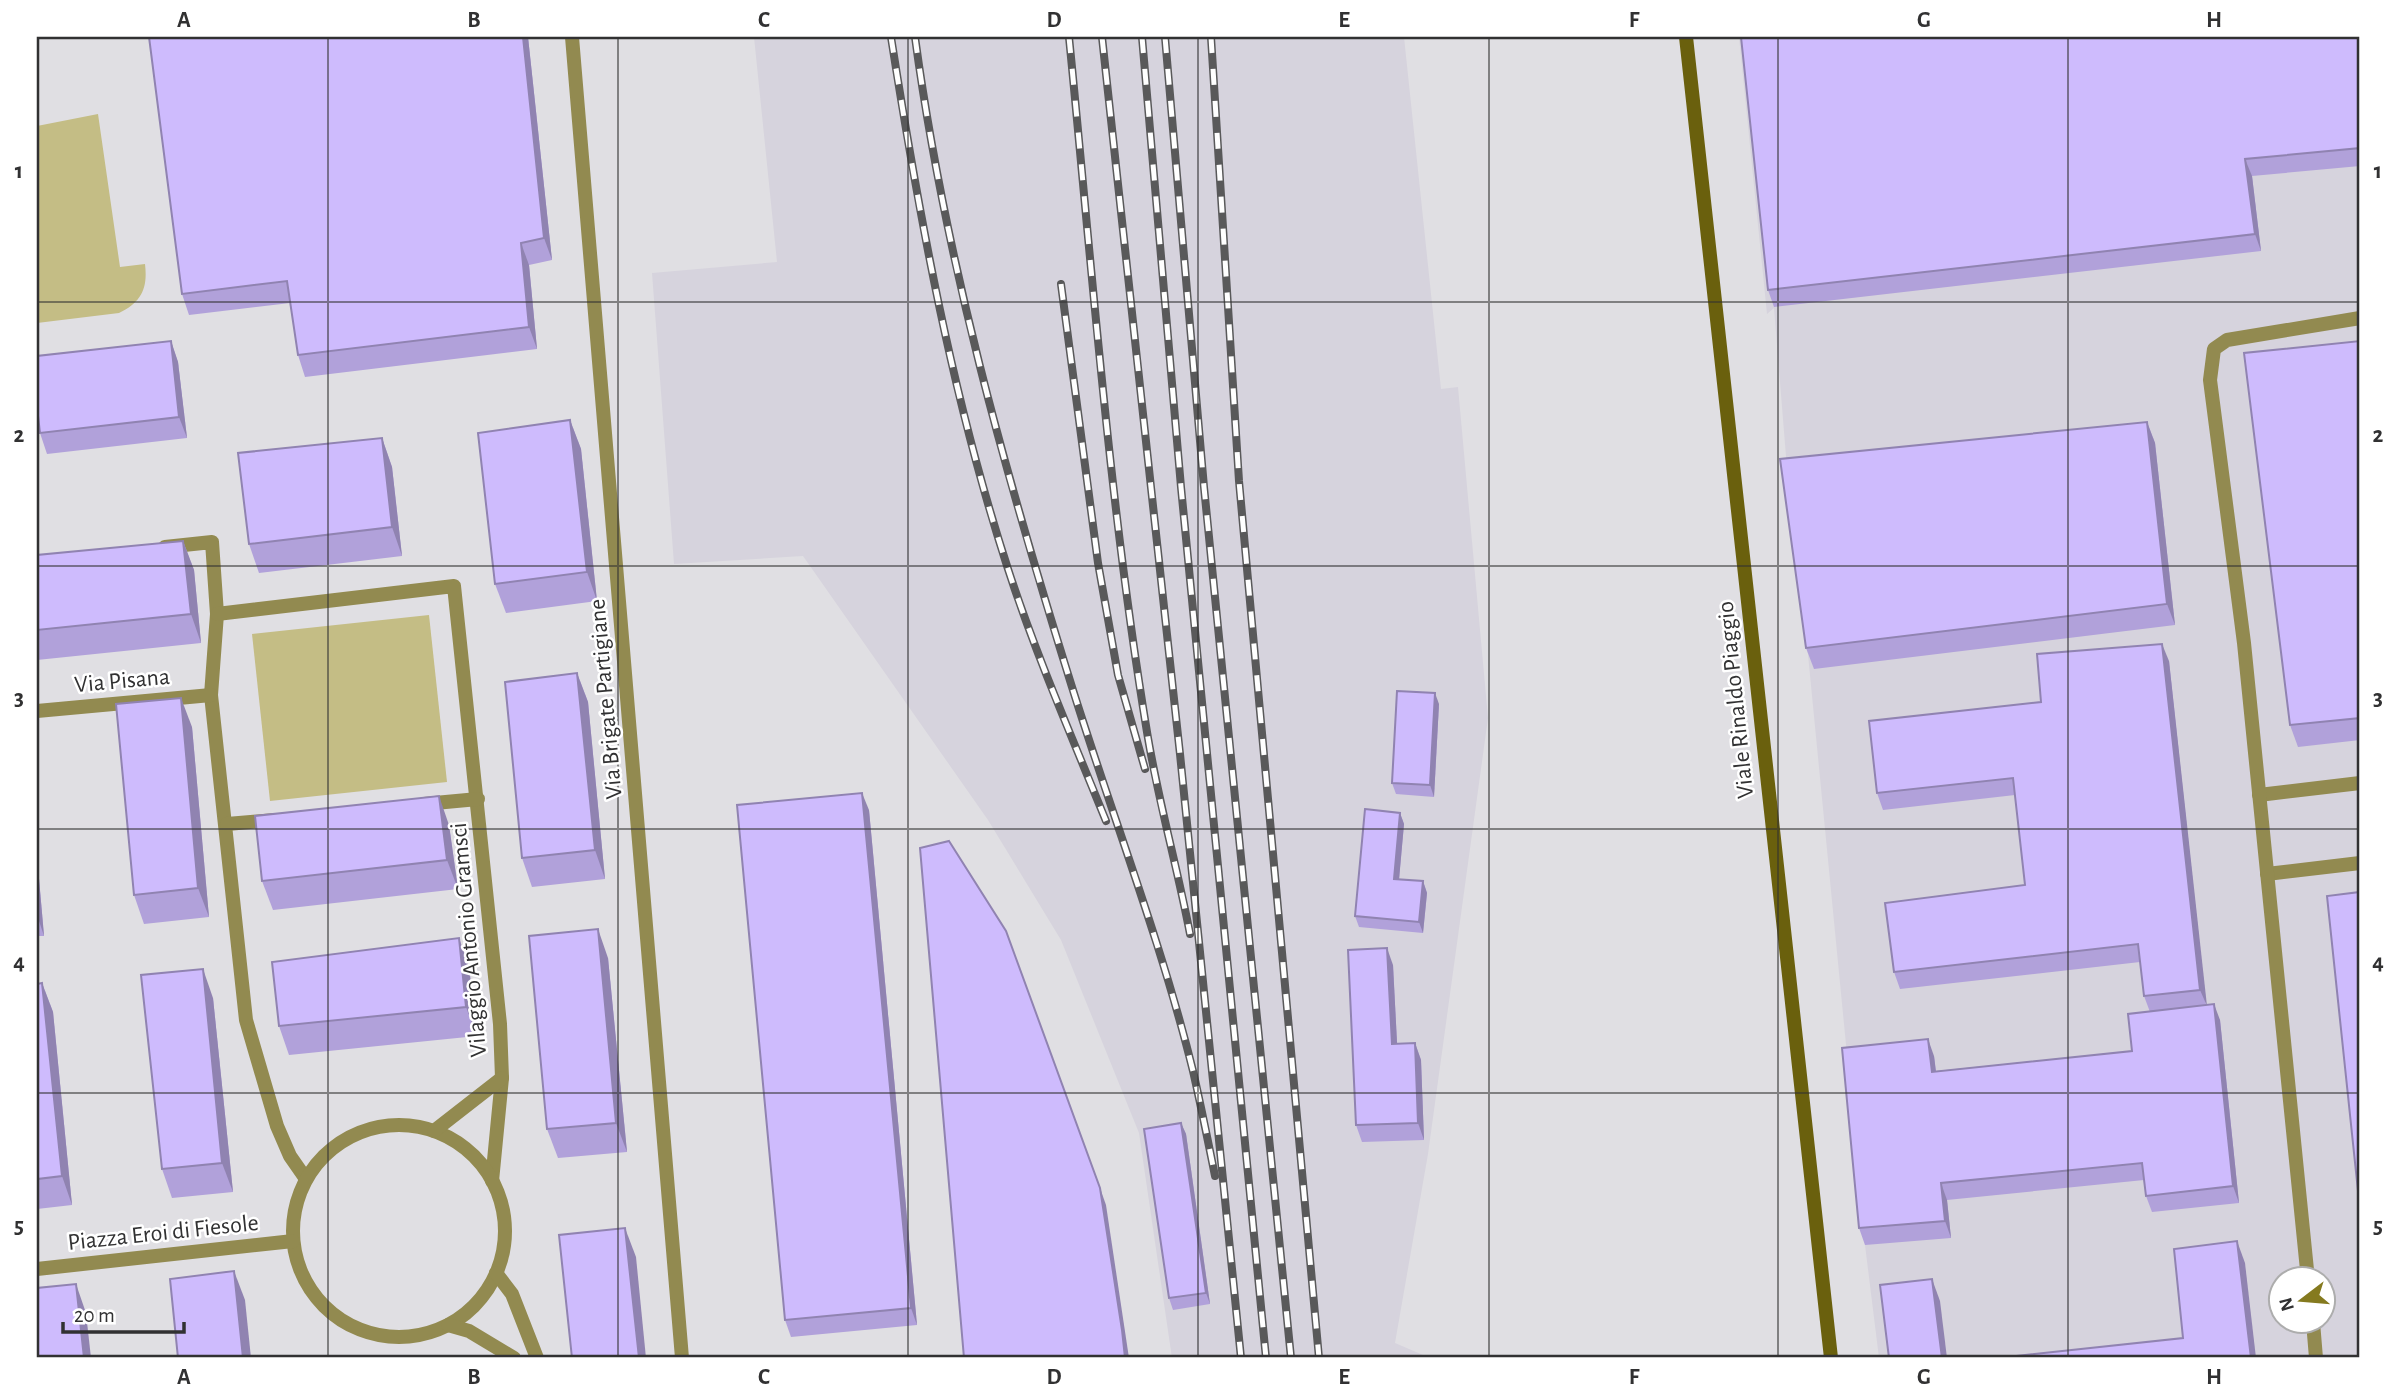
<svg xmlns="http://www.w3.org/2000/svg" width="2397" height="1395" font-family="'Alegreya Sans',sans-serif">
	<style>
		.built { fill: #d6d3dd; fill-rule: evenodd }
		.green { fill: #c4bd85 }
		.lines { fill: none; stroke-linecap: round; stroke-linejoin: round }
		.lane { stroke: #928a50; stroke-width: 14 }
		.street { stroke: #928a50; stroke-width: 14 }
		.secondary { stroke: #6a600d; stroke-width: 14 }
		.rail-casing { stroke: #59595a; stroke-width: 8 }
		.rail { stroke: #fff; stroke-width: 5; stroke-dasharray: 16; stroke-linecap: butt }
		.wall { fill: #b1a1da }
		.shaded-wall { fill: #9083b1 }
		.building { fill: #cebbfd; stroke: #9083b1; stroke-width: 2 }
		.grid { fill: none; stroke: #313132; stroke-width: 2; stroke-opacity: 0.55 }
		.labels { text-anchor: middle; stroke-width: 5; stroke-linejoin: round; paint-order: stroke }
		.street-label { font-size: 24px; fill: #313132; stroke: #fff }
		.neatline { fill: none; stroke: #313132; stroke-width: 2.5 }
		.grid-label { font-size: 23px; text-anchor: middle; font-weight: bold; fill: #313132 }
	</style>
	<rect width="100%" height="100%" fill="#e0dfe3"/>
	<g class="built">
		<polygon points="754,37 1404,37 1441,389 1458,387 1488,718 1428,1154 1395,1343 1430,1358 1172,1358 1139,1133 1061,940 988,820 803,556 674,564 652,273 777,262"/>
		<path d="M1739 37H2360V1358H1879L1865 1245 1862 1170 1848 1065 1802 593 1788 481 1774 308 1767 314ZM2282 1280H2324V1322H2282Z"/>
	</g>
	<g class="green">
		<path d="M98 114 120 267 145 264C148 289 141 302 119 313L37 323V126Z"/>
		<polygon points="429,615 447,782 270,801 252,634"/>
	</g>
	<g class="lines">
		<g class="lane">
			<polyline points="2259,795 2360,783"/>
			<polyline points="2267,874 2360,863"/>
			<polyline points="2308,1280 2244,643 2210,380 2214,349 2227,340 2360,318"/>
			<polyline points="2313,1322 2316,1358"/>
		</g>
		<g class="street">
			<polyline points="572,37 682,1358"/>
			<polyline points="165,547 212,542 217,614 211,695 246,1020 277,1126 290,1156 306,1179"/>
			<polyline points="217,614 454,586 500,1024 502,1078 492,1181"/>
			<polyline points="37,711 211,695"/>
			<polyline points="424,804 478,799"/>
			<polyline points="227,824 275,820"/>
			<circle cx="399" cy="1231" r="106"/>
			<polyline points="434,1131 502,1078"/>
			<polyline points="37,1269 293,1241"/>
			<polyline points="496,1273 512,1294 537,1358"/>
			<polyline points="448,1325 469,1331 514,1358"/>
		</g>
		<polyline class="secondary" points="1686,37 1831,1358"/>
		<defs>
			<g id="rail">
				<path d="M891 37C919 215 952 397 1008 569 1036 655 1072 737 1106 821"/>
				<path d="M915 37C945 259 1005 473 1072 687 1112 815 1161 941 1193 1071 1201 1106 1208 1141 1215 1176"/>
				<path d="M1069 37C1092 268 1109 502 1147 732 1158 800 1177 866 1190 934"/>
				<polyline points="1102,37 1180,754 1241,1358"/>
				<polyline points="1142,37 1181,487 1266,1358"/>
				<polyline points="1165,37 1204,487 1291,1358"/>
				<polyline points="1211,37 1239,481 1319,1358"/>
				<polyline points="1061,284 1098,563 1118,675 1145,769"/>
			</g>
		</defs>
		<use href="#rail" class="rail-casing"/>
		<use href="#rail" class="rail"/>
	</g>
	<g class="wall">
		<polygon points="528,37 552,260 529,265 537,349 305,377 298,355 290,303 189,315 182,294"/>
		<polygon points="2360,37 2360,166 2252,176 2261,251 1774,307 1768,290"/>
		<polygon points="171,341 178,362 187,438 47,454 40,433"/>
		<polygon points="2360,341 2360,740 2298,747 2290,725"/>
		<polygon points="570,420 581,449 597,601 506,613 495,584"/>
		<polygon points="2147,422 2155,443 2175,625 1814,669 1806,648"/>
		<polygon points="382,438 392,467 402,556 259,573 249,544"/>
		<polygon points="183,541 194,570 201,643 37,660 37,555"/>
		<polygon points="2169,661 2206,1005 2220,1020 2239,1203 2152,1212 2146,1196 2144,1180 1947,1200 1951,1238 1865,1245 1859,1228 1934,1056 1936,1071 2132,1051 2150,1012 2144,996 2140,962 1900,989 1894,972 2025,885 2015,795 1883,810 1877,793 2041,702"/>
		<polygon points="577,673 588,702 605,879 532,887 522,858"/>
		<polygon points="1439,704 1434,797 1396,794 1392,783"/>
		<polygon points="192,727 209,917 144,924 134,895"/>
		<polygon points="869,810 917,1325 791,1337 785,1320"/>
		<polygon points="1400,813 1404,824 1399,879 1423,881 1427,893 1423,933 1359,927 1355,916"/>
		<polygon points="449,825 458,889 273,910 262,881"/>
		<polygon points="37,856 44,936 37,936"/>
		<polygon points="608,958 627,1152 558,1158 547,1129"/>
		<polygon points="1393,965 1397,1044 1415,1043 1421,1060 1424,1140 1362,1142 1356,1125"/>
		<polygon points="469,967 477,1036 289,1055 279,1026"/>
		<polygon points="42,983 53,1012 72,1205 37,1209 37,984"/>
		<polygon points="213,998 233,1192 172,1198 162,1169"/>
		<polygon points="1181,1123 1186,1134 1210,1304 1173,1310 1169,1298"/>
	</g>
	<g class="shaded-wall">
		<polygon points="523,37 528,37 552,260 544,238"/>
		<polygon points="2245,159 2252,176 2261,251 2255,234"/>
		<polygon points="521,243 529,265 537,349 529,327"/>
		<polygon points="171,341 178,362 187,438 179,417"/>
		<polygon points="570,420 581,449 597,601 587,572"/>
		<polygon points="2147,422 2155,443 2175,625 2167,604"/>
		<polygon points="382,438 392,467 402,556 392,527"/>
		<polygon points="183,541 194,570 201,643 191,614"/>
		<polygon points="2162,644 2169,661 2207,1006 2200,990"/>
		<polygon points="577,673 588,702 605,879 595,850"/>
		<polygon points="1435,693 1439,704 1434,797 1430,785"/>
		<polygon points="181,698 192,727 209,917 198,888"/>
		<polygon points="862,793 869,810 917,1325 911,1308"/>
		<polygon points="439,796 449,825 458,889 447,860"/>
		<polygon points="1400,813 1404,824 1398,891 1394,879"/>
		<polygon points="37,856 44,936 37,915"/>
		<polygon points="1423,881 1427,893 1423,933 1419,922"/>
		<polygon points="598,929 608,958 627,1152 616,1123"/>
		<polygon points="459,938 469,967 477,1036 466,1007"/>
		<polygon points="1387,948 1393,965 1398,1061 1392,1044"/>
		<polygon points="203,969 213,998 233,1192 222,1163"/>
		<polygon points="42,983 53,1012 72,1205 62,1176"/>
		<polygon points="2214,1004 2220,1020 2239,1203 2233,1186"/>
		<polygon points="1928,1039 1934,1056 1938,1089 1932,1072"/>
		<polygon points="1415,1043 1421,1060 1424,1140 1418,1123"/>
		<polygon points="1181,1123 1186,1134 1210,1304 1206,1293"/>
		<polygon points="1941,1183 1947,1200 1951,1238 1945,1221"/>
		<polygon points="1100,1188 1106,1205 1129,1358 1125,1358"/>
		<polygon points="625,1228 636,1257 646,1358 639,1358"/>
		<polygon points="2237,1241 2245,1263 2256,1358 2251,1358"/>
		<polygon points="234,1271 245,1300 251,1358 243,1358"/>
		<polygon points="1932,1279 1940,1301 1947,1358 1942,1358"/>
		<polygon points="76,1284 86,1313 91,1358 84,1358"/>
	</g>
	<g class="building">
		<polygon points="149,37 523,37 544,238 521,243 529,327 298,355 287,281 182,294"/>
		<polygon points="1741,37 2360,37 2360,148 2245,159 2255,234 1768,290"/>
		<polygon points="171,341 179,417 40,433 37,407 37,356"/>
		<polygon points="2360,341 2360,718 2290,725 2244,353"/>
		<polygon points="570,420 587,572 495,584 478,433"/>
		<polygon points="2147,422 2167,604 1806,648 1780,459"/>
		<polygon points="382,438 392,527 249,544 238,453"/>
		<polygon points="183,541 191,614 37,630 37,555"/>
		<polygon points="2162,644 2200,990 2144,996 2138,944 1894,972 1885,903 2025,885 2013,778 1877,793 1869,721 2041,702 2037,654"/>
		<polygon points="577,673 595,850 522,858 505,682"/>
		<polygon points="1397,691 1435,693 1430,785 1392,783"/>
		<polygon points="181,698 198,888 134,895 116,704"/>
		<polygon points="862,793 911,1308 785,1320 737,805"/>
		<polygon points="439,796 447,860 262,881 255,816"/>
		<polygon points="1365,809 1400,813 1394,879 1423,881 1419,922 1355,916"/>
		<polygon points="949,841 1006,931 1100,1188 1122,1330 1125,1358 964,1358 920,848"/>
		<polygon points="2360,892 2360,1210 2327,896"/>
		<polygon points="598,929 616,1123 547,1129 529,936"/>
		<polygon points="459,938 466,1007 279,1026 272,962"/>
		<polygon points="1387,948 1392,1044 1415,1043 1418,1123 1356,1125 1348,950"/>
		<polygon points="203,969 222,1163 162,1169 141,975"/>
		<polygon points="42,983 62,1176 37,1179 37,984"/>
		<polygon points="2214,1004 2233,1186 2146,1196 2142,1163 1941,1183 1945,1221 1859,1228 1842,1048 1928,1039 1932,1072 2132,1051 2128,1014"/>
		<polygon points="1181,1123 1206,1293 1169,1298 1144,1129"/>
		<polygon points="625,1228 639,1358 572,1358 559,1235"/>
		<polygon points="2237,1241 2251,1358 1998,1358 2183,1338 2174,1249"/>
		<polygon points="234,1271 243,1358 178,1358 170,1279"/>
		<polygon points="1932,1279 1942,1358 1889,1358 1880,1285"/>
		<polygon points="76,1284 84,1358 37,1358 37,1288"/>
	</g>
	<path class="grid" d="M328 37V1358M618 37V1358M908 37V1358M1198 37V1358M1489 37V1358M1778 37V1358M2068 37V1358M37 302H2360M37 566H2360M37 829H2360M37 1093H2360"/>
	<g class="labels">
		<g class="street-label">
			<text transform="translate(122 680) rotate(-5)" y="8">Via Pisana</text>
			<text transform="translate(605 699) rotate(-95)" y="8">Via Brigate Partigiane</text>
			<text transform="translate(1735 700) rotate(-96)" y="8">Viale Rinaldo Piaggio</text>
			<text transform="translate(468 940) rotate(-95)" y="8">Vilaggio Antonio Gramsci</text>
			<text transform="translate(163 1232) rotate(-6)" y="8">Piazza Eroi di Fiesole</text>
		</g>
	</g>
	<rect width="2397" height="1395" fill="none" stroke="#ffffff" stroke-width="77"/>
	<g transform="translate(2302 1300) rotate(254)"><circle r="33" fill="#ffffff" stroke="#adadad" stroke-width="2"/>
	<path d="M0-5L12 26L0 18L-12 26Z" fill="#857a1f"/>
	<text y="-10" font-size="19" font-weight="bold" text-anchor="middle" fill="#313132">N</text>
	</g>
	<path d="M63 1322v10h121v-10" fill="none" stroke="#313132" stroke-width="3.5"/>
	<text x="74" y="1322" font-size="21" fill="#313132" stroke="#ffffff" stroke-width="5" paint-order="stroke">20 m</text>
	<rect x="38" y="38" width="2320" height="1318" class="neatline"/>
	<g class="grid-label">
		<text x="184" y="27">A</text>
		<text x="474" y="27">B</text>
		<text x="764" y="27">C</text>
		<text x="1054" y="27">D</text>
		<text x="1344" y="27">E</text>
		<text x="1634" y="27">F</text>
		<text x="1924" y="27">G</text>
		<text x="2214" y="27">H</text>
		<text x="19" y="178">1</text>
		<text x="2378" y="178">1</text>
		<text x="19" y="442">2</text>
		<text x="2378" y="442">2</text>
		<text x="19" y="705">3</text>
		<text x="2378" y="705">3</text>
		<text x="19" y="969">4</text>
		<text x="2378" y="969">4</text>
		<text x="19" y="1233">5</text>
		<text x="2378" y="1233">5</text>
		<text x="184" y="1384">A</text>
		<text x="474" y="1384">B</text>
		<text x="764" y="1384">C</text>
		<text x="1054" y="1384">D</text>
		<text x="1344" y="1384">E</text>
		<text x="1634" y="1384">F</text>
		<text x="1924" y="1384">G</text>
		<text x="2214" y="1384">H</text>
	</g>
</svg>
